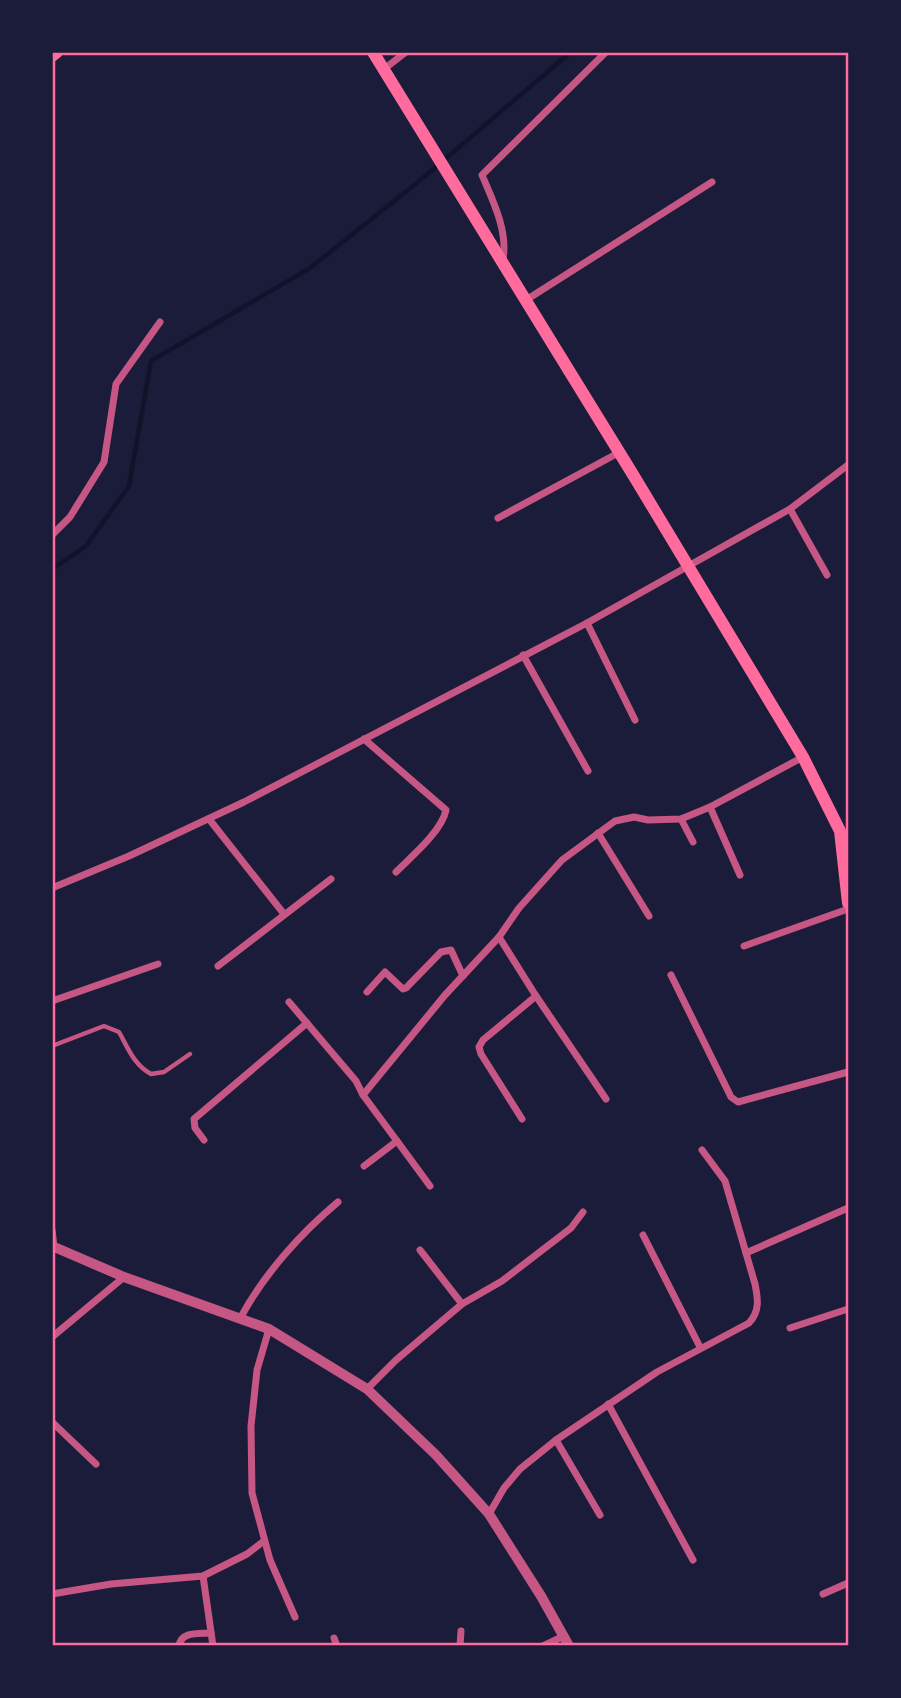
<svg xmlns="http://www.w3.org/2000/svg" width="901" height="1698" font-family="'Alegreya Sans',sans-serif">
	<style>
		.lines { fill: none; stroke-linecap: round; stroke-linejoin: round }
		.stream { stroke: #12122b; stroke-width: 4.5 }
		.service { stroke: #c65784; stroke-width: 4.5 }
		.minor { stroke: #c65784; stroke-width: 7 }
		.tertiary { stroke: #c65784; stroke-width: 10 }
		.secondary { stroke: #ff6b9d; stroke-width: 12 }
		.neatline { fill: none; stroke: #ff6b9d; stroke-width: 2.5 }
	</style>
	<rect width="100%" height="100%" fill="#1b1b3a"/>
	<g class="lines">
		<polyline class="stream" points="52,569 86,546 129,486 151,361 310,268 418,182 571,52"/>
		<path class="service" d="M52 1046 104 1026 119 1032C128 1048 134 1065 151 1074L164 1072 190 1054"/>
		<g class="minor">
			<polyline points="384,69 406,52"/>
			<path d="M503 259C508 231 493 201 482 175L606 52"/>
			<polyline points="526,300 712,182"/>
			<polyline points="790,509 827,575"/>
			<polyline points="498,518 620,452"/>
			<polyline points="52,535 70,517 104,462 116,384 160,322"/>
			<polyline points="587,623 635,720"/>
			<polyline points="523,655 588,771"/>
			<path d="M364 739 446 810C442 831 411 857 396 872"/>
			<polyline points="710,807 740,875"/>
			<polyline points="209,819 284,914"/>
			<polyline points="681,819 693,842"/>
			<polyline points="598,833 649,916"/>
			<polyline points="52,888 129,856 244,802 587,623 790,509 848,465"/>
			<polyline points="499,937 536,996 606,1099"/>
			<polyline points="744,946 848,909"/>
			<polyline points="218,966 331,879"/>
			<polyline points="671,975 731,1097 738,1102 848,1072"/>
			<polyline points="367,992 385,972 403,989 406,988 441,952 451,950 463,976"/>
			<polyline points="52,1001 158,964"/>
			<polyline points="289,1002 356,1081 363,1095"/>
			<polyline points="522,1119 481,1054 479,1047 483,1040 536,996"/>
			<polyline points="204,1140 195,1128 194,1119 307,1023"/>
			<polyline points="397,1141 430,1186"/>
			<polyline points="364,1166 397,1141 363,1095 445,995 499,937 519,908 562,860 615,821 634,817 648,820 681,819 710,807 803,757"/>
			<polyline points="52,1230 54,1247"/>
			<polyline points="643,1235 700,1347"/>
			<polyline points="420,1250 462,1304"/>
			<polyline points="746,1253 848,1208"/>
			<path d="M241 1317C264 1274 301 1233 338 1202"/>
			<polyline points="790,1328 848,1309"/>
			<polyline points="269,1329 257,1370 251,1426 252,1493 270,1560 295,1617"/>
			<polyline points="52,1337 124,1277"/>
			<polyline points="367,1389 396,1360 462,1304 502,1281 571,1228 583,1212"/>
			<polyline points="608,1404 693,1560"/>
			<polyline points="52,1422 96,1464"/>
			<polyline points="556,1440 600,1515"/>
			<path d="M489 1514 504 1488 520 1469 556 1440 657 1372 749 1323C760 1311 758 1299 755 1284L725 1181 702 1150"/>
			<polyline points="203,1576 213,1646"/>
			<polyline points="52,1594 111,1584 203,1576 247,1554 264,1541"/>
			<polyline points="823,1594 848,1583"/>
			<polyline points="334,1638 337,1646"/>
			<path d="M179 1646C181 1631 199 1634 211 1633"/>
			<polyline points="460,1646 461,1631"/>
			<polyline points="543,1646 564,1636"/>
		</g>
		<polyline class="tertiary" points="52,1246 124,1277 269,1329 367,1389 436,1455 489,1514 541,1596 569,1646"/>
		<g class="secondary">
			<polyline points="373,52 632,473 803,757 840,831 848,903"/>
			<polyline points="52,56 57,52"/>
		</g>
	</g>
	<rect width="901" height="1698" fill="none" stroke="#1b1b3a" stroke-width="108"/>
	<rect x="54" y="54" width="793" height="1590" class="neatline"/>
</svg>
